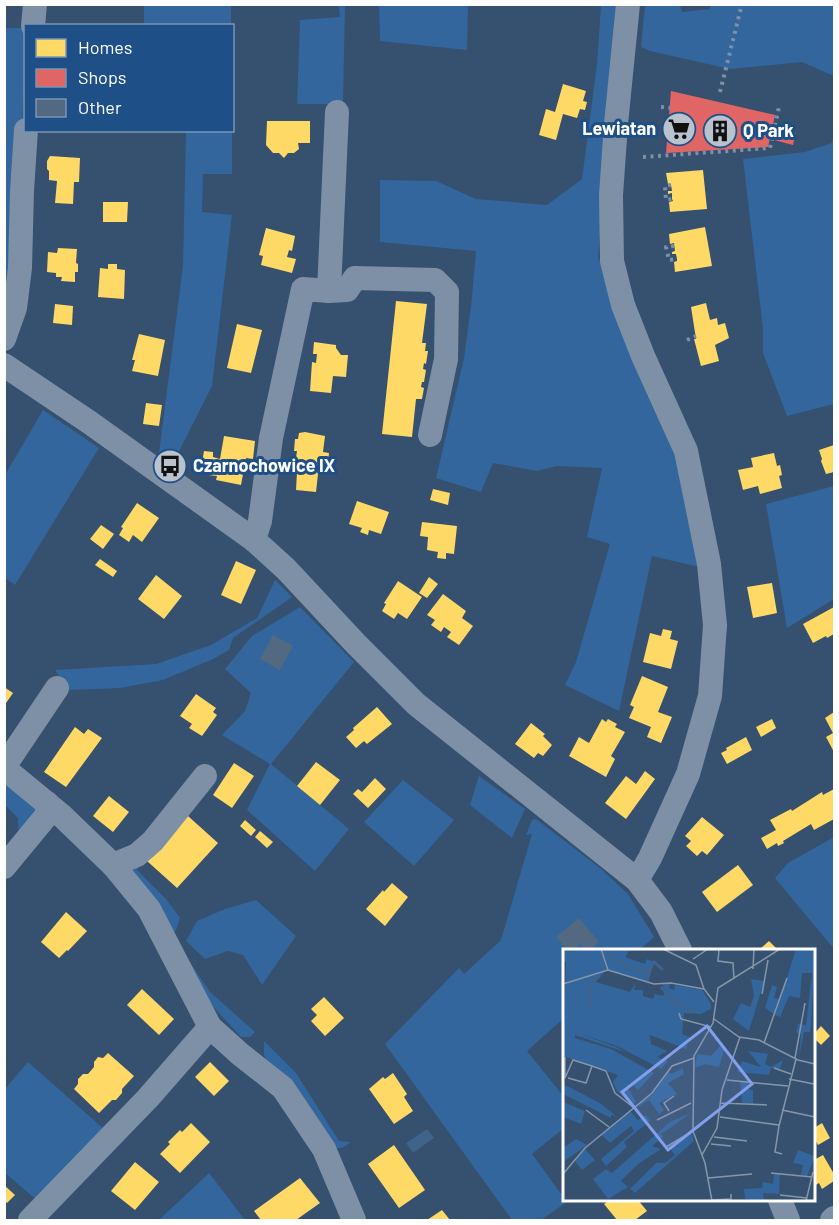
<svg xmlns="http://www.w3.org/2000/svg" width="839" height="1225" font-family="Barlow,sans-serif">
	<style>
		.green { fill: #32669d }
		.water { fill: #3f6389 }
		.homes { fill: #ffd966 }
		.shops { fill: #e06666 }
		.building { fill: #536981 }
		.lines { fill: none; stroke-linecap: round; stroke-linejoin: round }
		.path { stroke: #7d90a5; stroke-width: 4; stroke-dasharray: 3 4.5; stroke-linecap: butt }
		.minor { stroke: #7d90a5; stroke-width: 24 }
		.labels { text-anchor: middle; stroke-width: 6; stroke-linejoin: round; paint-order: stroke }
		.poi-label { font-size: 18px; font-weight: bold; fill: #fff; stroke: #1e4f87; text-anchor: start }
		.inset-river { fill: none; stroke: #3f6389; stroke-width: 3 }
		.inset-road { fill: none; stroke: #8696a9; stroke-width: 1.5 }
		.view { fill: #839eea; fill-opacity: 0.15; stroke: #839eea; stroke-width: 3 }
		.inset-edge { fill: none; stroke: #fff; stroke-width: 3 }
	</style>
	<rect width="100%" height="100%" fill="#36506f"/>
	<g class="green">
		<rect x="144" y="5" width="87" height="20"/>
		<polygon points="339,5 345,5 343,104 297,104 300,20 340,17"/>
		<polygon points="379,5 468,5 467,50 380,41"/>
		<polygon points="601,5 618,5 598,257 686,479 699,567 652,556 619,711 565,685 576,662 610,544 587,537 602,468 557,466 537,471 493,463 481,492 436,478 464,358 471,307 476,251 380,242 380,180 436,181 476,199 547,205 582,179 597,64"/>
		<polygon points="645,5 680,5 682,12 710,9 710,5 834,5 834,78 834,76 802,62 730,69 650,51 641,47"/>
		<polygon points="4,28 26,28 25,69 13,309 4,327"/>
		<polygon points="186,131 232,131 232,174 203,174 202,212 232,215 212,386 170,469 158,461 183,266"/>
		<polygon points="834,133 834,404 787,416 763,353 763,329 743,159 805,152 832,143"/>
		<polygon points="43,410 99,448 15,585 5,578 5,475"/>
		<polygon points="834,486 834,599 787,628 766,504"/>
		<polygon points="275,580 292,597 233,638 229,650 213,659 163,680 120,688 69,690 55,670 156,664 211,645 257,618"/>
		<polygon points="300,607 354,662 271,764 349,829 315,871 247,810 270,764 222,735 245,711 251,693 225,669 252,636"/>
		<polygon points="479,776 525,809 512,838 470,805"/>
		<polygon points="403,780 454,820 414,866 364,822"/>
		<polygon points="4,782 34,807 36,812 19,840 18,818 5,805"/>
		<polygon points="536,819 600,868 628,894 654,937 639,950 564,950 564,1018 527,1051 564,1097 564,1128 532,1154 567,1202 541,1220 512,1220 385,1044 459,968 464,974 501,940 532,834 526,835 532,820"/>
		<polygon points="834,837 834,949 775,878 788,863"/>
		<polygon points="148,856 137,870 166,899 180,918 173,938 210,992 255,1032 250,1037 241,1037 207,1000 136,883 131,867"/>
		<polygon points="256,900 296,936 262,985 243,955 228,951 205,959 186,941 197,921 225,909"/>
		<polygon points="264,1041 296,1073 339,1141 351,1142 342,1148 336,1148 268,1064 264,1055"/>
		<polygon points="28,1062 105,1130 39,1202 5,1173 5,1089"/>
		<polygon points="209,1173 245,1220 159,1220"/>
	</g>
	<polygon class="water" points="427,1129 434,1138 413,1153 406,1143"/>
	<g class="homes">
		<polygon points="563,84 586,91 583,101 587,102 585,110 580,109 577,118 563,114 556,140 539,135 546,109 555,112"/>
		<polygon points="267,121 310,121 310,143 298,143 299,149 294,153 288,153 284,158 279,153 273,153 266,145"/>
		<polygon points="50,156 80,158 79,182 74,182 73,204 55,203 57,181 49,180 49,171 47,169 47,161"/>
		<polygon points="703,170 707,209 670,212 669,202 673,201 672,199 672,193 668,194 668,191 672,191 671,185 671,184 668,184 666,173"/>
		<polygon points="103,202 128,202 127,222 103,222"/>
		<polygon points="705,227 712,266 675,272 674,262 677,261 677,259 676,254 672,254 672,252 675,251 674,243 670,244 669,234"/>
		<polygon points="266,228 295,236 292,251 289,250 287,257 296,259 292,273 261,265 263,256 259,255"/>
		<polygon points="58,248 77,249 76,263 78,264 78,272 75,272 75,282 61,281 62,277 56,277 56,273 47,272 48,252 57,253"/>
		<polygon points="108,264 117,264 117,269 125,270 124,299 98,297 100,268 108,269"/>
		<polygon points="396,301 427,304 422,343 426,343 425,351 428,351 426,364 424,363 423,369 426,370 424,382 422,382 421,387 424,388 422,399 416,399 412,437 382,434"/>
		<polygon points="706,303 710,320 717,318 718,325 725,323 729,338 715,345 719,361 701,366 694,339 696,339 691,307"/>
		<polygon points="55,304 73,306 72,325 53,323"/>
		<polygon points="237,324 262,330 251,373 227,368"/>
		<polygon points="139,334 165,340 158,376 132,371 135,360 132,360"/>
		<polygon points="314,342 336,345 336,348 341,355 348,355 346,377 333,376 331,393 310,391 312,362 316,363 317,354 313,354"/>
		<polygon points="146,403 162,405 159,426 143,424"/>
		<polygon points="305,432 325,436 323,452 329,453 327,475 318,474 316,492 296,490 297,472 294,471 297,451 294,451 295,439 298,439 299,433"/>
		<polygon points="224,436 255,441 253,459 246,458 241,485 216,480 217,476 208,475 209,469 201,468 204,451 213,452 213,457 220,459"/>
		<polygon points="834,445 834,472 826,474 821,461 822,459 819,450"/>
		<polygon points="774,453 777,466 780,465 782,475 779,476 782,488 760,494 758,486 743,490 738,470 753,467 751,458"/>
		<polygon points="433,489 450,493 448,505 430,500"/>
		<polygon points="357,501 389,512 381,534 369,530 368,535 360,532 362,528 349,524"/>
		<polygon points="137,503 159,518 142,542 133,535 129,542 119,535 123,528 121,527"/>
		<polygon points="422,522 457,526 454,554 446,553 446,559 437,558 438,552 427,550 428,537 420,536"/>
		<polygon points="101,525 114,534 103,549 90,539"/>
		<polygon points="100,559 117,571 113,577 95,565"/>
		<polygon points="236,561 256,570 241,604 221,595"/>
		<polygon points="156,575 182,596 164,619 138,599"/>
		<polygon points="429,577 438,584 427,598 419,593"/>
		<polygon points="398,581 422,597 407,619 398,613 394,619 382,611 386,604 384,603"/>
		<polygon points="772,583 777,613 753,618 747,587"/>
		<polygon points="443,594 466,611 462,618 473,626 459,645 447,637 451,632 444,627 441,632 431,625 435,620 427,615"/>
		<polygon points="834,607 834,634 827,638 826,636 813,643 803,624"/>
		<polygon points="663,629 672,631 670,639 678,641 671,669 643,662 650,633 661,636"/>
		<polygon points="642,676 668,687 658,712 672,717 661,743 647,737 651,727 629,718 634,707 630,705"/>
		<polygon points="4,687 13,693 4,706"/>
		<polygon points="196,694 216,708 213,712 217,715 202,736 189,728 192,724 180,716"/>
		<polygon points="377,707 392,724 367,744 364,741 356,748 346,737 354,730 353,728"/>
		<polygon points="834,712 834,752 826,737 833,733 825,718"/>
		<polygon points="602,719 606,722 608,719 617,724 615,727 625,732 611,756 615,759 606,777 569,756 579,737 589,743"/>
		<polygon points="772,719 776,728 761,737 756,727"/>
		<polygon points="531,723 545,734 543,736 552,745 543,756 538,753 534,758 515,744"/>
		<polygon points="75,727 84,734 88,729 102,738 66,787 44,772"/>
		<polygon points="746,737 752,750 727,764 721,753 727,750 726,748"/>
		<polygon points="316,762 340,780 320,805 297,786"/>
		<polygon points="234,763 254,776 232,808 213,795"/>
		<polygon points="645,771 655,779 626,819 605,803 626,776 636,784"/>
		<polygon points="375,778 386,789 368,808 353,794 358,789 362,792"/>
		<polygon points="834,789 834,819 814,830 811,824 783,841 784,843 778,846 777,843 767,849 761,838 776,830 770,820 791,809 792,811 822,792 823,795"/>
		<polygon points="109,796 129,812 113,832 93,816"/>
		<polygon points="188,816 218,843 177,888 147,861"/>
		<polygon points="702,817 724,835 707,855 702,851 697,856 686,846 691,841 685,836"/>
		<polygon points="245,820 256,830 251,836 240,826"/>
		<polygon points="260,831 273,842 267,848 255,837"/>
		<polygon points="738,865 753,885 717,912 702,892"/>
		<polygon points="392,883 408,897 385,926 366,909 383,890 384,892"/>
		<polygon points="66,912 87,931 68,951 67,950 59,958 41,942"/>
		<polygon points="769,941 778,950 759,950"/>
		<polygon points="142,989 174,1019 159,1035 127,1005"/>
		<polygon points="324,997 344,1018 325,1036 311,1021 317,1015 311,1009"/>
		<polygon points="821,1026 830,1036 821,1045 814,1038 814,1034"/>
		<polygon points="108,1053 134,1076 122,1089 122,1093 116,1100 112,1100 99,1113 74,1089 78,1084 78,1079 83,1074 88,1074 94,1067 94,1062 98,1057 103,1058"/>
		<polygon points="210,1062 229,1081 214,1096 195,1077"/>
		<polygon points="393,1073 407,1094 404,1097 413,1111 394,1124 369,1089 383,1077 385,1079"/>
		<polygon points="191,1123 210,1142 180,1173 160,1154 170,1144 168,1142 180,1130 182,1132"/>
		<polygon points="822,1123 830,1138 818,1145 814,1137 814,1128"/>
		<polygon points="394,1145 425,1190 399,1208 368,1164"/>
		<polygon points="823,1155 834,1174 834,1181 822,1189 819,1183 814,1186 814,1160"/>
		<polygon points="135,1162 159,1182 135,1210 111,1191"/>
		<polygon points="300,1178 320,1203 296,1220 261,1220 254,1211"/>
		<polygon points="4,1185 15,1195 7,1203 4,1200"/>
		<polygon points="610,1200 638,1200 647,1211 635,1220 617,1220 604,1204"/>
		<polygon points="442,1210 450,1220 427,1220"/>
	</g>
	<g class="shops">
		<polygon points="671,91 775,115 768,147 666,153"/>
		<polygon points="776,129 796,133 793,145 774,140"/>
	</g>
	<g class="building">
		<polygon points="273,635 293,646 280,670 260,659"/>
		<polygon points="579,918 599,942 590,950 585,950 580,944 573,950 567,950 556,937"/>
	</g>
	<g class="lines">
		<g class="path">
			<polyline points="720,92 742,4"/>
			<polyline points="661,107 670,108"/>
			<polyline points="643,157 770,148 779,107"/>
			<polyline points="671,185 665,186 666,200 672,199"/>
			<polyline points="674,246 666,247 669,260 677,259"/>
			<polyline points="687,340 696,336"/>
		</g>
		<g class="minor">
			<polyline points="628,4 616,124 611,195 612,261 623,305 643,356 686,451 709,564 715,625 710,696 688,774 650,858 637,880"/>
			<polyline points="33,26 35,4"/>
			<polyline points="329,291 347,290 355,278 435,280 447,292 446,359 430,435"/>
			<polyline points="4,339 15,308 20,268 22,191 26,130"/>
			<polyline points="4,365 89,422 254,540 286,569 356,644 416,704 637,880 661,912 680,950"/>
			<polyline points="254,540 260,521 271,438 303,289 329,291 337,112"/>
			<polyline points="4,767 57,688"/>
			<polyline points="4,768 61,815 113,865 149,909 210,1027 240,1054 283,1088 324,1149 354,1220"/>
			<polyline points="113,865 137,855 153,841 205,776"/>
			<polyline points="4,867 47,815 47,803"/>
			<polyline points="780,1200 788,1220"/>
			<polyline points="30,1220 148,1098 210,1027"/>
			<polyline points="832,1220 834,1218"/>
		</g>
	</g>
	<defs>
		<symbol id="supermarket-disc" viewBox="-11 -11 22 22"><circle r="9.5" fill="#b9c2cd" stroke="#1e4f87"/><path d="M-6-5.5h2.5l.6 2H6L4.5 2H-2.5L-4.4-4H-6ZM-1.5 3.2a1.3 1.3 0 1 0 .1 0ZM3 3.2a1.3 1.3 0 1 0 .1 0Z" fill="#111"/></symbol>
		<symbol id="building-disc" viewBox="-11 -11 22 22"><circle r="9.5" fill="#b9c2cd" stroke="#1e4f87"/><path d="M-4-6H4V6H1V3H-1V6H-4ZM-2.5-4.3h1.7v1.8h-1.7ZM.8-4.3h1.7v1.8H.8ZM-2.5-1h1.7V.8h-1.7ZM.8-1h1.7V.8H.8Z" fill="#111"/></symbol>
		<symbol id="bus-disc" viewBox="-11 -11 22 22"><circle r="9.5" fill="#b9c2cd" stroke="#1e4f87"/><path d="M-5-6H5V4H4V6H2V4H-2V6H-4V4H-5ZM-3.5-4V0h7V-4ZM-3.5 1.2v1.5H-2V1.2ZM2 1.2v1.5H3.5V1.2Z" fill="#111"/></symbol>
	</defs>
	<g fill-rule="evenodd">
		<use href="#supermarket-disc" x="660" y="110" width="38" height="38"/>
		<use href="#building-disc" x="701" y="112" width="38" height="38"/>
		<use href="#bus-disc" x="151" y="447" width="38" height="38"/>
	</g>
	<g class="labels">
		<g class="poi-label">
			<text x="656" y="135" text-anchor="end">Lewiatan</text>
			<text x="743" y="137">Q Park</text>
			<text x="193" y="472">Czarnochowice IX</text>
		</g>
	</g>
	<g transform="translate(563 949)">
		<rect width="252" height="252" fill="#36506f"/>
		<path d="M0 0H37L44 20 33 33 67 43 73 34 71 41H80V47L90 50 92 45 100 47 103 42 99 35H107L106 39 111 41 112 36 139 41 148 55V60L138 65 121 64 119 85 126 88 123 100 87 86 88 95 104 102 94 108 105 112 98 120 54 97 15 84 53 98 65 104 12 86V89L48 100 91 124 75 141 70 136 65 139 73 153 70 156 54 142 50 133 55 126 0 107 3 13 0 12ZM38 0H67L62 8 82 15 84 10 91 13 85 33 46 21ZM233 0H252L248 77 247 83H241L236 109 238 85 233 84 235 75 243 76 249 24H239L237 49 226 47 217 68 212 66ZM188 30 201 32 186 82 170 70 178 54 187 58 191 47ZM209 36 214 38 211 49 216 50 211 65 202 59ZM157 97 162 98 156 118 142 115 132 119 134 105 148 107ZM185 102 205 105 202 115 208 118 220 111 217 120 208 119 206 126 174 123 179 112 198 118ZM120 119 121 125 105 134 114 145 96 154 101 161 96 165 86 151 67 162 75 171 83 166 87 172 61 193 64 198 43 217 38 210 71 182 68 177 47 194 39 186 66 162 90 145 106 122 108 125ZM177 132 185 133V140L190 141V155L179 154ZM0 135 37 154 53 167 48 166V169L0 145ZM0 153 22 162 18 175 0 168ZM128 164 98 185 100 188 89 197 98 200 75 215 58 232 65 238 45 250 30 230 43 220 49 224 107 173ZM128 183 131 192 72 244 67 240 93 214H102L112 206 105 197ZM13 190 24 196 0 213V199ZM22 200 32 211 19 221 12 212ZM235 201 252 207 244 227 238 226 240 216 230 214ZM211 225H217L216 245 200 244 201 252 182 250 181 240 199 239 200 233 210 235Z" fill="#32669d"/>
		<path class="inset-river" d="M42 3 69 20 86 22 84 31M86 22 91 13 100 21M98 38 112 54 132 63M28 62 25 39 35 26"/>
		<path class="inset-road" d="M38 0 45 21M100 0 133 16 141 40 151 53M156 0 155 12 170 14 171 30M130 10 145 0M190 20 191 0M0 35 45 21 91 35 108 34 141 40M199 45 205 11M116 64 118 70 148 78M151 70 176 88 196 91 235 111 252 115M201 94 224 29M2 108V129L10 111 29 117M232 109 242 54M211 119 228 125M5 129 23 134 29 117 43 122 52 144 70 158M226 130 251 135M164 131 225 137M157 154 204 156M23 161 46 178M219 161 252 168M106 162 101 154 111 147M157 168 216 176M94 171 128 154M151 188 184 192M148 195 168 197M103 198 130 182M219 205 212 203 216 177 233 110M139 206 154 179 159 141 177 88M208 224 249 228M0 225 22 199 89 144 109 117 131 109M145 229 189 225M217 246 244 249M149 251 168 250V245M149 252 142 214 130 182 131 107 150 74 155 39 217 0M243 252 250 223"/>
		<path class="view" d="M144 77 189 135 105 201 59 143Z"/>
		<rect width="252" height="252" class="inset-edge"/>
	</g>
	<rect width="839" height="1225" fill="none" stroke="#ffffff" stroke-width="12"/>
	<rect x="24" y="24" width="210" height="108" fill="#1e4f87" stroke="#7895b7" stroke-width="1.5"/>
	<rect x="36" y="39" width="30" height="18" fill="#ffd966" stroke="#7895b7" stroke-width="1.5"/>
	<text x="78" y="54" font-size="18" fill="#ffffff">Homes</text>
	<rect x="36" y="69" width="30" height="18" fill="#e06666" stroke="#7895b7" stroke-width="1.5"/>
	<text x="78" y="84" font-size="18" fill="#ffffff">Shops</text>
	<rect x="36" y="99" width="30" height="18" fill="#536981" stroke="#7895b7" stroke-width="1.5"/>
	<text x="78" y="114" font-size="18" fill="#ffffff">Other</text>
</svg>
